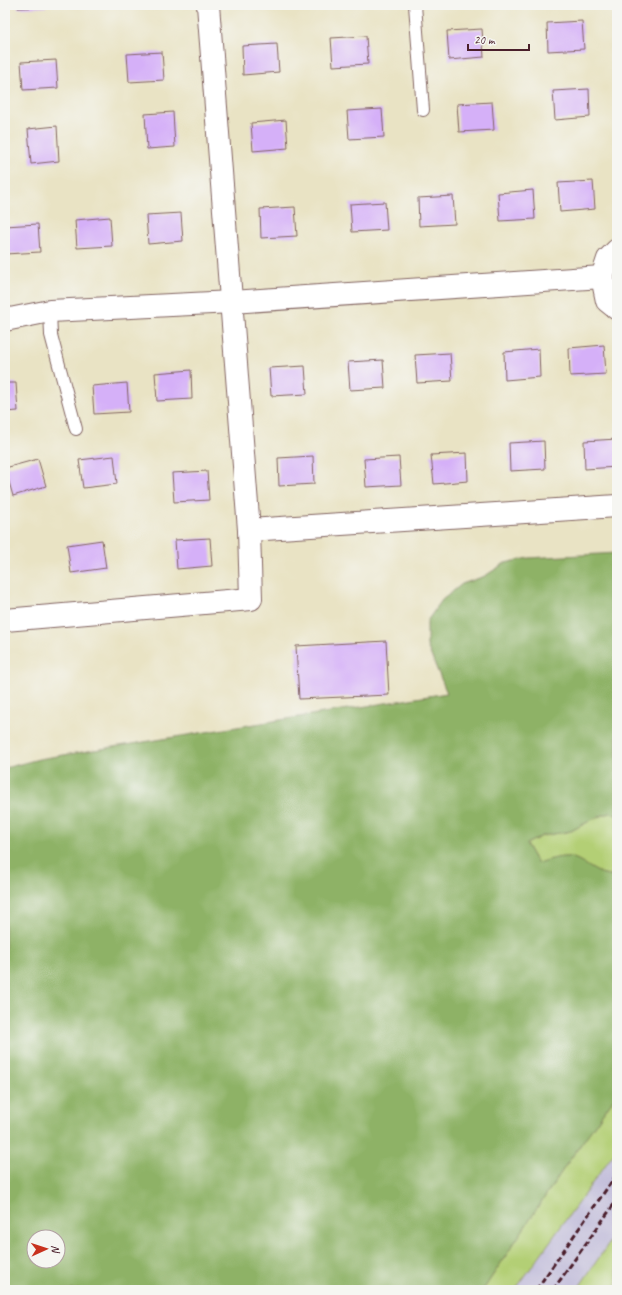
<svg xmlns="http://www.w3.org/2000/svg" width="622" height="1295" font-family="Caveat,sans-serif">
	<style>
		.industrial { fill: #c4c0db }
		.green { fill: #b3cf75; stroke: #7e7750 }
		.forest { fill: #8eb266; stroke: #6c6848; fill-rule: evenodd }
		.building { fill: #d5b0f8 }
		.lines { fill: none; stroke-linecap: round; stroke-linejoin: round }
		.lane-casing { stroke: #826461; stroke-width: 14 }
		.street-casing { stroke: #826461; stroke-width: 24 }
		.lane { stroke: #fff; stroke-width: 12 }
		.street { stroke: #fff; stroke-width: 22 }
		.rail { stroke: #4a1f2b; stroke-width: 3; stroke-dasharray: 6 3; stroke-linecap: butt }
	</style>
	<rect width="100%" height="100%" fill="#f6f6f2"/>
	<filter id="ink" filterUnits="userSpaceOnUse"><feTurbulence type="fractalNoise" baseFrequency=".025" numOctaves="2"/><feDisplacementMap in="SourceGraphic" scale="8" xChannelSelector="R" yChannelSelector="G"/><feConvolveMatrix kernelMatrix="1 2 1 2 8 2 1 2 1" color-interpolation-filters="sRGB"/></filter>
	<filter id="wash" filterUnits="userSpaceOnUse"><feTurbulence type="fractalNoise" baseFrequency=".012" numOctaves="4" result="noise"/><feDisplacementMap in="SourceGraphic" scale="16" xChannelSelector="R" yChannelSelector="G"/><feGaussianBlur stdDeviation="0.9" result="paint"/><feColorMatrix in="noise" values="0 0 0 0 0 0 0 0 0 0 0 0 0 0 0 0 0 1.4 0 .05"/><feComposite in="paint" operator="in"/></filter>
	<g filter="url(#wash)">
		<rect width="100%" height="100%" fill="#e9e3c4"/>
		<polygon class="industrial" points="617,1149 617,1231 577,1290 515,1290"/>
		<g class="green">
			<path d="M610 813 617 815V875C593 877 585 859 568 857 559 857 546 861 537 863L526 844 542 836 571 831 597 817Z"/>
			<polygon points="617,1094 617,1149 515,1290 483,1290 566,1165"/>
			<polygon points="617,1231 617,1290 577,1290"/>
		</g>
		<path class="forest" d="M617 553V815L610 813 597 817 571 831 542 836 526 844 537 863C546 861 559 856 568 857 586 859 593 877 617 875V1094L566 1165 483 1290H5V768L39 759 447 693 427 646V621L442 600 462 584 485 576 505 563 528 558ZM34 1237H58V1261H34Z"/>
		<g id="blocks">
			<g class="building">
				<polygon points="18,5 46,5 46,7 18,8"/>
				<polygon points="582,21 584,49 548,51 547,23"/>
				<polygon points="482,29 484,57 449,60 447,31"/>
				<polygon points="366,36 368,64 333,66 331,38"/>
				<polygon points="277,44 279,72 243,75 242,46"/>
				<polygon points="162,52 164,80 129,82 127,54"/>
				<polygon points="56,60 58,88 23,90 21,62"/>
				<polygon points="589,89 590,117 555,120 553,91"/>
				<polygon points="492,102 494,130 459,132 457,104"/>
				<polygon points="382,109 384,137 349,139 347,111"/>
				<polygon points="173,112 175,147 147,149 145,114"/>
				<polygon points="286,120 288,148 253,151 251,123"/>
				<polygon points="57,126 59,161 31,164 28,129"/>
				<polygon points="593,181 595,209 560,212 558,183"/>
				<polygon points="533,190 535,219 500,221 498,193"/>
				<polygon points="453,196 455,224 419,226 418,198"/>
				<polygon points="385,202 387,230 352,232 350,204"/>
				<polygon points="295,207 297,236 261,238 260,209"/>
				<polygon points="181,213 183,241 148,244 146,215"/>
				<polygon points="110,217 112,246 77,248 75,220"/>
				<polygon points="38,224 40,252 5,254 5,226"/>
				<polygon points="604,345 606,374 570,376 569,348"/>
				<polygon points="539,349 540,377 505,380 504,352"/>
				<polygon points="450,353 452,381 417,383 415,355"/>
				<polygon points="383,360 385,388 350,390 348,362"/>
				<polygon points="305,366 307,394 271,396 269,368"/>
				<polygon points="191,370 192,399 157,401 155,373"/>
				<polygon points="5,383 16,383 18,411 5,412"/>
				<polygon points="127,383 129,412 94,414 92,386"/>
				<polygon points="617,439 617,467 585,469 584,441"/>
				<polygon points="544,441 545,469 510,471 509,443"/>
				<polygon points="467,453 468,481 434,484 431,455"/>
				<polygon points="114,456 117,484 83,488 79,460"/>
				<polygon points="313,456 314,484 279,486 278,458"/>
				<polygon points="399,457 401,485 366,487 364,459"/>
				<polygon points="38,459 46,486 13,496 5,468"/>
				<polygon points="207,471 209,500 174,502 172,473"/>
				<polygon points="210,538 212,566 177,569 175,540"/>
				<polygon points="102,540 106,568 71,573 67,545"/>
				<polygon points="386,641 389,695 299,699 296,646"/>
			</g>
		</g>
	</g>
	<g filter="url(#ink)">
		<use href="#blocks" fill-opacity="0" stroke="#826461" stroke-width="1"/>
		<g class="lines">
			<defs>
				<g id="lane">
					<polyline points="415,5 423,110"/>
					<polyline points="50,311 51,335 76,429"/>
				</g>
				<g id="street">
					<polyline points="617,250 608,259 602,277 607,301 617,309"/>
					<polyline points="5,320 50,311 232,302 602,277"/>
					<polyline points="249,530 617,506"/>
					<polyline points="5,620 251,599 249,530 208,5"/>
				</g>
			</defs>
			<use href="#lane" class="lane-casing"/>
			<use href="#street" class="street-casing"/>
			<use href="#lane" class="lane"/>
			<use href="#street" class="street"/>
			<g class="rail">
				<polyline points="536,1290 617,1174"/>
				<polyline points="553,1290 617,1200"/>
			</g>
		</g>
	</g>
	<rect width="622" height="1295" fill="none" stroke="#f6f6f2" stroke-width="20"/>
	<g transform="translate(46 1249) rotate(87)"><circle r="19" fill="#f6f6f2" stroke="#b1a0a2"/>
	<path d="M0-3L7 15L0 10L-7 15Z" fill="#c8321e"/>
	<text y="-6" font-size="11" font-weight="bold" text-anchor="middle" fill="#4a1f2b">N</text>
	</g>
	<path d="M468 44v6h61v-6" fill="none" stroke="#4a1f2b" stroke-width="2"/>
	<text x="474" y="44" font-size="12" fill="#4a1f2b" stroke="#f6f6f2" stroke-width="3" paint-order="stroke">20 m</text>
</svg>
